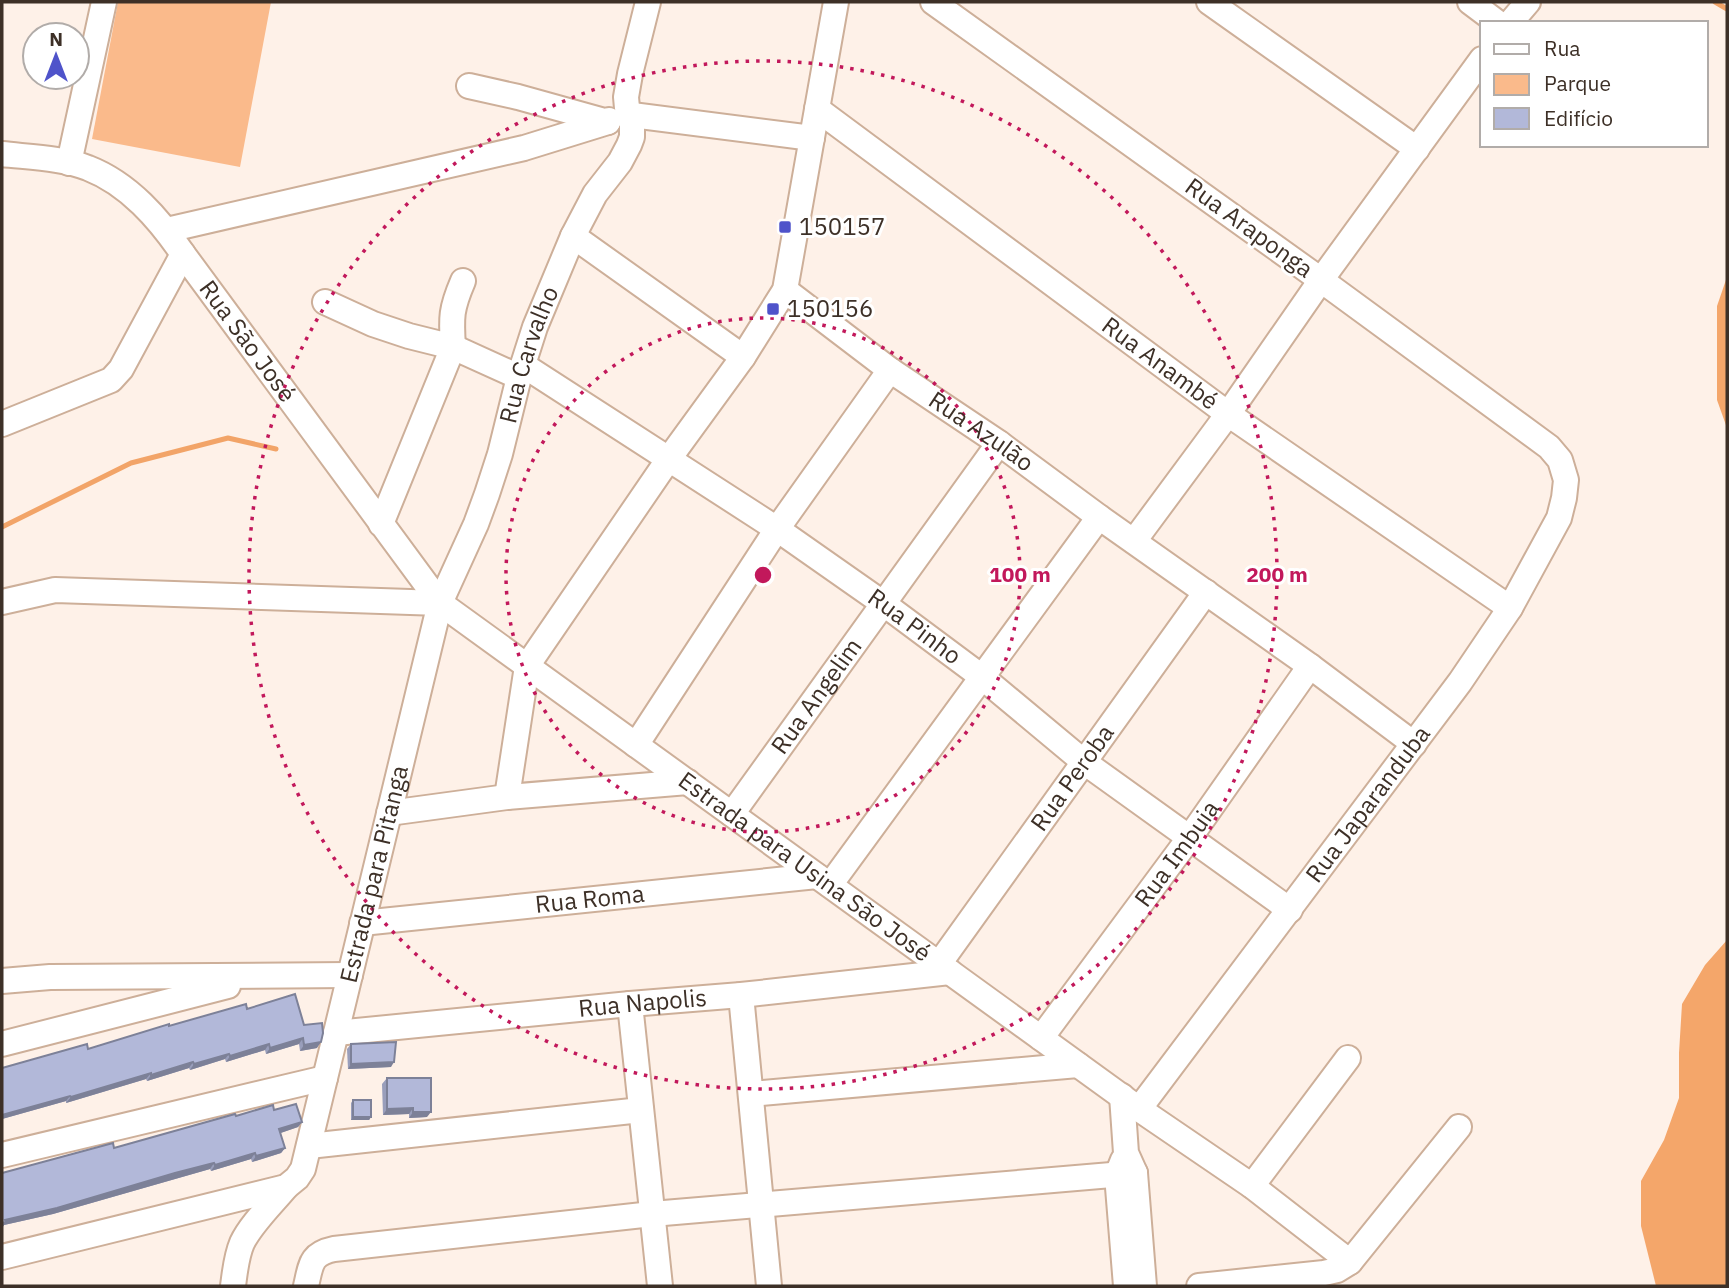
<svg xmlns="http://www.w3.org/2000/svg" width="1729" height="1288" font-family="'IBM Plex Sans',sans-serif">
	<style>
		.green { fill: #faba8b }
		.forest { fill: #f4a66a }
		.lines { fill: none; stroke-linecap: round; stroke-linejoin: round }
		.stream { stroke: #f2a468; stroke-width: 5 }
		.minor-casing { stroke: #cdaf99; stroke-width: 28 }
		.minor { stroke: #fff; stroke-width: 24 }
		.wall { fill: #999ebb }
		.shaded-wall { fill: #7d8198 }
		.building { fill: #b2b8d9; stroke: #7d8198; stroke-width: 2 }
		.ring { fill: none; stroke: #c2185b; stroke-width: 3.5; stroke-dasharray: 3.5 7 }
		.poi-dot { fill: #4f53ca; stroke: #fff; stroke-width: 2.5 }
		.labels { text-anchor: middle; stroke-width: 6; stroke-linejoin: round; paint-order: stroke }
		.poi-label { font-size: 24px; fill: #3d3027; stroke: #fff; text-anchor: start }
		.street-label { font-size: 24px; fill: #3d3027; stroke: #fff }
		.centre { fill: #c2185b; stroke: #fff; stroke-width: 3.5 }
		.ring-label { font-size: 21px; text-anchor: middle; font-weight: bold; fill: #c2185b; stroke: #fff; stroke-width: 6; stroke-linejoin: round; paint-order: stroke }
	</style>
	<rect width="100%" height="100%" fill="#fef1e8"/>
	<polygon class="green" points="118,2 271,2 240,167 92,139"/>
	<g class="forest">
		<polygon points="1727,277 1727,428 1717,400 1717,306"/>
		<polygon points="1727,940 1727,1286 1656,1286 1641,1226 1641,1181 1664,1140 1679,1098 1679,1053 1682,1004 1705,965"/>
	</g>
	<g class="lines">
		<g class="stream">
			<polyline points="1715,2 1727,9"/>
			<polyline points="2,527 131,463 228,438 276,449"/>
		</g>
		<defs>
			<g id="minor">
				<polyline points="1209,2 1417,149"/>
				<polyline points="1470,2 1498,23"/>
				<polyline points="1510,23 1528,2"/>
				<polyline points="469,86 518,97 608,122 609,120"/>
				<path id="s1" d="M817 109 1228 414 1510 608"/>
				<polyline points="632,115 812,138"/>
				<polyline points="632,115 627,108 626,97 630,74 648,2"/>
				<path id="s2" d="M2 154C27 157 64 158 88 168 129 184 159 219 183 254L440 603 1139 1109 1460 682 1510 608 1559 518 1564 498 1566 480 1560 460 1549 447 1321 280 933 2"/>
				<polyline points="69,163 104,2"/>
				<polyline points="167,230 524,148 608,122"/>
				<polyline points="573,236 743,357"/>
				<path id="s3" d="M785 290 890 370 999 443 1099 517 1310 666 1414 744"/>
				<path d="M325 302 373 324 409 336 453 347C451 317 451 309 463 281"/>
				<path id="s4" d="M523 365 777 529 884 604 982 677 1084 762 1290 910"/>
				<polyline points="2,424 111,380 121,369 183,254"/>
				<polyline points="381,524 453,347 519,377"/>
				<polyline points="1134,541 1228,414 1321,280 1482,59"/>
				<polyline points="2,602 55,590 440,603"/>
				<polyline points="636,745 777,529 890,370"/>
				<polyline points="507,797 527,666 668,460 743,357 785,290 836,2"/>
				<polyline points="389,813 507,797 688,782"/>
				<path id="s5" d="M732 814 999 443"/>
				<polyline points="830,885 1099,517"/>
				<path id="s6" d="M362 923 817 876"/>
				<path id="s7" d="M939 964 1206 592"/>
				<polyline points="2,981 50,977 350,975"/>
				<polyline points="741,995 769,1286"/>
				<polyline points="630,1004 660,1286"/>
				<path id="s8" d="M336 1033 630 1004 741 995 950 972"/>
				<path id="s9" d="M1041 1038 1190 837 1310 666"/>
				<polyline points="2,1044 228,986"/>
				<polyline points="751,1094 1078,1065"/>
				<polyline points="1122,1096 1126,1153 1135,1173 1144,1286"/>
				<polyline points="1139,1109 1252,1186 1350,1262"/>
				<polyline points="309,1146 641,1110"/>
				<polyline points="2,1155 325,1078"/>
				<polyline points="1123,1160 1117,1175 1126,1286"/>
				<polyline points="1252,1186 1348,1058"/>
				<path id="s10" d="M2 1257 286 1187 297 1178 303 1169 440 603 476 524 487 494 500 454 519 377 535 327 573 236 595 194 620 162 629 145 632 137V115"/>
				<path d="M233 1286C235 1272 236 1257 242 1243 251 1224 272 1204 286 1187"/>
				<path d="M306 1286C311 1265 310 1254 334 1249L652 1214 1135 1173"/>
				<polyline points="1199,1286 1324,1273 1337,1270 1350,1262 1459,1127"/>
			</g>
		</defs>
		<use href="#minor" class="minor-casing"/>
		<use href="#minor" class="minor"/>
	</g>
	<g class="wall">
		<polygon points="247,1009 304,1025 317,1048 300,1051 299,1044 266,1054 265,1050 226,1062 225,1059 190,1070 189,1068 147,1081 146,1079 66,1103 66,1101 2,1119 2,1068 88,1049 169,1026"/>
		<polygon points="351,1044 391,1067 348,1069 347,1049"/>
		<polygon points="387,1078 427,1117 409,1118 409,1114 383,1115 382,1084"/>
		<polygon points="353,1100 371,1117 369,1120 351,1120 351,1103"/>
		<polygon points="274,1110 302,1122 298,1127 280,1133 285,1148 281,1153 252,1162 251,1159 211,1171 210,1169 53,1214 4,1225 2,1228 2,1173 114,1148 236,1116"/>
	</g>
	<g class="shaded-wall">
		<polygon points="303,1038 299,1044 266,1054 270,1048"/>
		<polygon points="321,1042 317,1048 300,1051 304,1045"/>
		<polygon points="269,1044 265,1050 226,1062 230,1056"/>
		<polygon points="229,1054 225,1059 190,1070 194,1064"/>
		<polygon points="193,1062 189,1068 147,1081 151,1075"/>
		<polygon points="394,1062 391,1067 348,1069 351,1064"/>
		<polygon points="151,1073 146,1079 66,1103 71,1097"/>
		<polygon points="70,1096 66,1101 2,1119 2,1115"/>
		<polygon points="413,1108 409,1114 383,1115 387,1109"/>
		<polygon points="413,1112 431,1112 427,1117 409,1118"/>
		<polygon points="353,1117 371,1117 369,1120 351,1120"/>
		<polygon points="302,1122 298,1127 275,1135 279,1129"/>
		<polygon points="285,1148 281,1153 252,1162 256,1156"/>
		<polygon points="255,1153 251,1159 211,1171 215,1165"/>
		<polygon points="214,1163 210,1169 53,1214 4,1225 2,1228 2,1223 5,1220"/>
	</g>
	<g class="building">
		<polygon points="295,994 304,1025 322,1023 323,1033 321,1042 304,1045 303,1038 270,1048 269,1044 230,1056 229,1054 194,1064 193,1062 151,1075 151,1073 71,1097 70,1096 2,1115 2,1068 87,1044 88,1049 169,1024 169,1026 246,1004 247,1009"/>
		<polygon points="396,1042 394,1062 351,1064 351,1044"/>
		<polygon points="387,1078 431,1078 431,1112 413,1112 413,1108 387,1109"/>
		<rect x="353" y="1100" width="18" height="17"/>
		<polygon points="296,1104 302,1122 279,1129 285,1148 256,1156 255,1153 215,1165 214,1163 175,1173 57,1208 5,1220 6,1222 2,1223 2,1173 113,1143 114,1148 235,1114 236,1116 273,1105 274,1110"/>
	</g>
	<g class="ring">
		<circle cx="763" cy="575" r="257"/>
		<circle cx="763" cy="575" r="514"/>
	</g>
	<g class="poi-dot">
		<rect x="778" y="220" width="14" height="14" rx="3.5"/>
		<rect x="766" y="302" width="14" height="14" rx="3.5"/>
	</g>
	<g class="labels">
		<g class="poi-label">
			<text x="799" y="235">150157</text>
			<text x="787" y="317">150156</text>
		</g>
		<g class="street-label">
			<text transform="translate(1249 228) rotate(36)" y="8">Rua Araponga</text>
			<text dy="8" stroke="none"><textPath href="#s2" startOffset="326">Rua São José</textPath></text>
			<text dy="8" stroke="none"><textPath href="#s10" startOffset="1164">Rua Carvalho</textPath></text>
			<text dy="8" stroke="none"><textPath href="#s1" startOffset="427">Rua Anambé</textPath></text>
			<text dy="8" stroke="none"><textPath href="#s3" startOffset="242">Rua Azulão</textPath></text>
			<text dy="8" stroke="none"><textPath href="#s4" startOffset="471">Rua Pinho</textPath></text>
			<text dy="8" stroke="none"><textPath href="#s5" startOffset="145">Rua Angelim</textPath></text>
			<text dy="8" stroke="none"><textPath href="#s7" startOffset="229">Rua Peroba</textPath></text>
			<text dy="8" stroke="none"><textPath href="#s2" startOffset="1895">Rua Japaranduba</textPath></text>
			<text dy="8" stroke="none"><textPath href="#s9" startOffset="229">Rua Imbuia</textPath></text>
			<text dy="8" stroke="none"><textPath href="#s2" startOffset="1101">Estrada para Usina São José</textPath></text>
			<text dy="8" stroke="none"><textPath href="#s10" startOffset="621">Estrada para Pitanga</textPath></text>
			<text dy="8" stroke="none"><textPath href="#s6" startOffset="229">Rua Roma</textPath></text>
			<text dy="8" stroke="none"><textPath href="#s8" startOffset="308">Rua Napolis</textPath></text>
		</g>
	</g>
	<circle cx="763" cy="575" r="10" class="centre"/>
	<g class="ring-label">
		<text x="1020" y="582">100 m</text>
		<text x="1277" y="582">200 m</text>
	</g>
	<rect width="1729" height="1288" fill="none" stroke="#3d3027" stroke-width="7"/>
	<rect x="1480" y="21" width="228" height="126" fill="#ffffff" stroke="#b1aca9" stroke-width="2"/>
	<rect x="1494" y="44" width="35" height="10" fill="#ffffff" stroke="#b1aca9" stroke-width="2"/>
	<text x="1544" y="56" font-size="21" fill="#3d3027">Rua</text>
	<rect x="1494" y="74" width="35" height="21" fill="#faba8b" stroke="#b1aca9" stroke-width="2"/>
	<text x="1544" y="91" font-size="21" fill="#3d3027">Parque</text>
	<rect x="1494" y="108" width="35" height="21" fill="#b2b8d9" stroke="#b1aca9" stroke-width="2"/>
	<text x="1544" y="126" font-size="21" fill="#3d3027">Edifício</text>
	<g transform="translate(56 56)"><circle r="33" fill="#ffffff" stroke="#b1aca9" stroke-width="2"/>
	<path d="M0-5L12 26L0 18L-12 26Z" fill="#4f53ca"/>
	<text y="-10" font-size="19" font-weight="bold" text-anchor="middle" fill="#3d3027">N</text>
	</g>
</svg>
